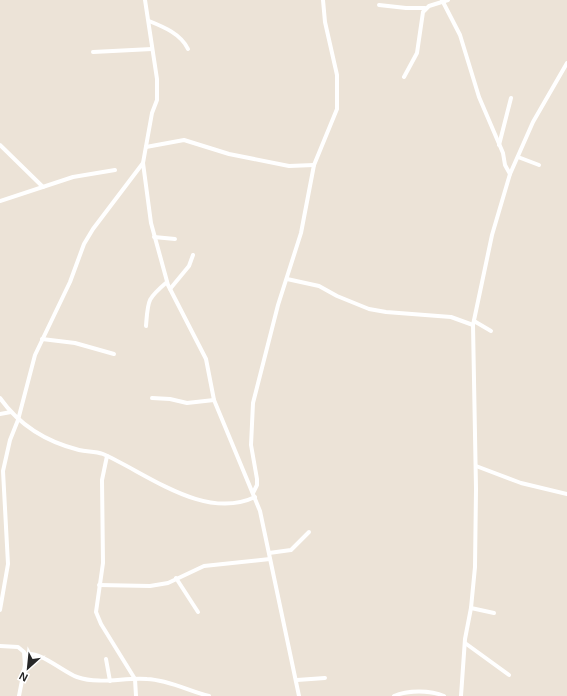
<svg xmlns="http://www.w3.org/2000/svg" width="567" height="696" font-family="Arial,sans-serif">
<rect width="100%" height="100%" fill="#ece3d7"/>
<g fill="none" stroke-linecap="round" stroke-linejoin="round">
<g stroke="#fff" stroke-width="4">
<polyline points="145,0 157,79 157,100 152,113 143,163 151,223 168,285 206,359 214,400 260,511 299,696"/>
<polyline points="442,0 460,35 479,97 503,153 505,165 510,174"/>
<polyline points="379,5 406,8 425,8"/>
<path d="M 149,21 C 164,27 181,34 188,49"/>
<polyline points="93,52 152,49"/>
<polyline points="404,77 417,53 423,12 429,6 448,0"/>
<polyline points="0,145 43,187"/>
<polyline points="499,145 511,98"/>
<polyline points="146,147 184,140 229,154 289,166 314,165"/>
<polyline points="518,157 539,165"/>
<polyline points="0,201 73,177 115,170"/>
<polyline points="154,237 175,239"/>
<polyline points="287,279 319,286 337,296 369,309 386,312 451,317 473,325"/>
<polyline points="170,289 189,266 193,255"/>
<polyline points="474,321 491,331"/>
<path d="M 146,326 C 148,300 147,299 167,282"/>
<polyline points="42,339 75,343 114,354"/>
<path d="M 0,398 C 19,425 47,442 79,450 C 87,452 95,451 103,454 C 148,474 205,521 255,497"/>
<polyline points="152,398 170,399 187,403 214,400"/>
<polyline points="0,414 11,412"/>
<polyline points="107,456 102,480 103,563 96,612 101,624 135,679 136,696"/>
<polyline points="476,466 521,483 567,494"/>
<polyline points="253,493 257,485 257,479 251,445 253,403 278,305 301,233 314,165 337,109 337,75 325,22 323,0"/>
<polyline points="269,553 291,550 309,532"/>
<polyline points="176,578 198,612"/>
<polyline points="99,585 150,586 168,583 204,566 270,559"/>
<polyline points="471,608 494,613"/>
<polyline points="0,610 8,564 3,471 10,440 18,420 35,355 70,282 84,244 93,229 143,163"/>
<polyline points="465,643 509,675"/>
<polyline points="0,646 18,647 24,652 25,665 19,696"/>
<path d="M 25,655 C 38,649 63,672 77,677 C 101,685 124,677 147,679 C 169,680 189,691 209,696"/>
<polyline points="106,659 110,681"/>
<polyline points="297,680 325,678"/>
<path d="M 394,696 C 407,690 431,690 444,696"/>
<polyline points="461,696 465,639 471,608 475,567 476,489 473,325 492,235 510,174 533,122 567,63"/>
</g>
</g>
<g transform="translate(28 668) rotate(207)" stroke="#ffffff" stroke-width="3" paint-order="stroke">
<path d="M0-3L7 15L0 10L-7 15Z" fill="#272727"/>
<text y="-6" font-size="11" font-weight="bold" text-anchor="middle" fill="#272727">N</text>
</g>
</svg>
